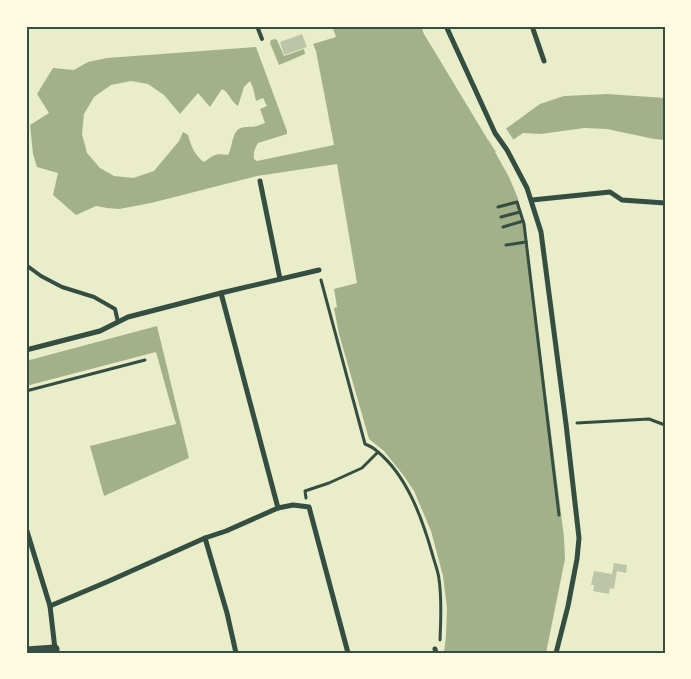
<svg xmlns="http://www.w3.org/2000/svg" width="691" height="679" font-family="Lato,sans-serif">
<rect width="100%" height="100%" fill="#e9edc9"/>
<g fill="#a3b18a" fill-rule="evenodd">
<path d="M 332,26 L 421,26 L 424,34 L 488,140 L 507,128 L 540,104 L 564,96 L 607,94 L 665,98 L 665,140 L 654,139 L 607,129 L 584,128 L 541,134 L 523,133 L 495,152 L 509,177 L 517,196 L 525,224 L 564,537 L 565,559 L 546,653 L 444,653 L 446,636 L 447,608 L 443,576 L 431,531 L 414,491 L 404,476 L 384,451 L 369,439 L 339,334 L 334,308 L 337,307 L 334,289 L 357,283 L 337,164 L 257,176 L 151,203 L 119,209 L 107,208 L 96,206 L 76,215 L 53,195 L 58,173 L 37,167 L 33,154 L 30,125 L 49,113 L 37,94 L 53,68 L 74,70 L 88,62 L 107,58 L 256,47 L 287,131 L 287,134 L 258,143 C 255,148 253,153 254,159 L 257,161 L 334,145 L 316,51 L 313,44 L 336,37 ZM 131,81 L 148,84 L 164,95 L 180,114 L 198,93 L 210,107 L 222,89 C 229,92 231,102 238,106 L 244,87 L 250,81 L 253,88 L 256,101 L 263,98 L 267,106 L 260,109 L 265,123 C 262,124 260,125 257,126 C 247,128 238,124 234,136 C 231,143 232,147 228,155 C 215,153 214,155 204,162 C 195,156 191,146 188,135 L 183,132 L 179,141 L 154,171 L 133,178 L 114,176 L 100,168 L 87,153 L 82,134 L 84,114 L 94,97 L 111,85 Z"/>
<polygon points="275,39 277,40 284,56 304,49 305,54 279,65 270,43 271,40"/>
<polygon points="157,326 189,458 104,496 90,446 176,424 156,352 26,386 26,361"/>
</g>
<polygon fill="#e9edc9" points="505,127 515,142 499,153 499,154 498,155 487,138"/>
<g fill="#bcc5a7">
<polygon points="302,34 307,47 284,55 280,42"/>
<polygon points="614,563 627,565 626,573 617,571 614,589 610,588 609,594 593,591 594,585 591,585 594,571 612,574"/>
</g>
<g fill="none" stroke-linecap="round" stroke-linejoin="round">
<g stroke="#344e41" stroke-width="3">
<polyline points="498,207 517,202 524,224 559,515"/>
<polyline points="501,217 520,212"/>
<polyline points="503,227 523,221"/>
<polyline points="506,245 526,242"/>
<path d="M 321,280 L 365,444 C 370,446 375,449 378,452 C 407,476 422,518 432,553 C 434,561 438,570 439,579 C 442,599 441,619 440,640"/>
<polyline points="26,391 145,360"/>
<polyline points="577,423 649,419 665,425"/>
<polyline points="306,498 305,491 329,483 362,468 378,452"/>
</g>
<g stroke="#344e41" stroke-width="4">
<polyline points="257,26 262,39"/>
<polyline points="26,265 41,276 62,287 94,297 115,309 118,322"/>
</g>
<g stroke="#344e41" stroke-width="5">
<polyline points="446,26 495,133 507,150 527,188 541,232 566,424 579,538 577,559 568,606 556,653"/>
<polyline points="532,26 544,61"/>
<polyline points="260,181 280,279"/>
<polyline points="532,200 610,192 622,200 665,203"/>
<polyline points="221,293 278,508"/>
<polyline points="26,350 100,331 128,317 221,293 319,270"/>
<polyline points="26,528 50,606 55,649"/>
<polyline points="205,538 227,613 236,653"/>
<polyline points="50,606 109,581 205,538 226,531 278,508 293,505 309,507 348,653"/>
<polyline points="435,649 436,653"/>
</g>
<polyline stroke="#344e41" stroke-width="9" points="26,651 55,649 55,653"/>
</g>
<rect width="691" height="679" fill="none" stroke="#fefae0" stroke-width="55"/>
<rect x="28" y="28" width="636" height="624" fill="none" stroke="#344e41" stroke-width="2"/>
</svg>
